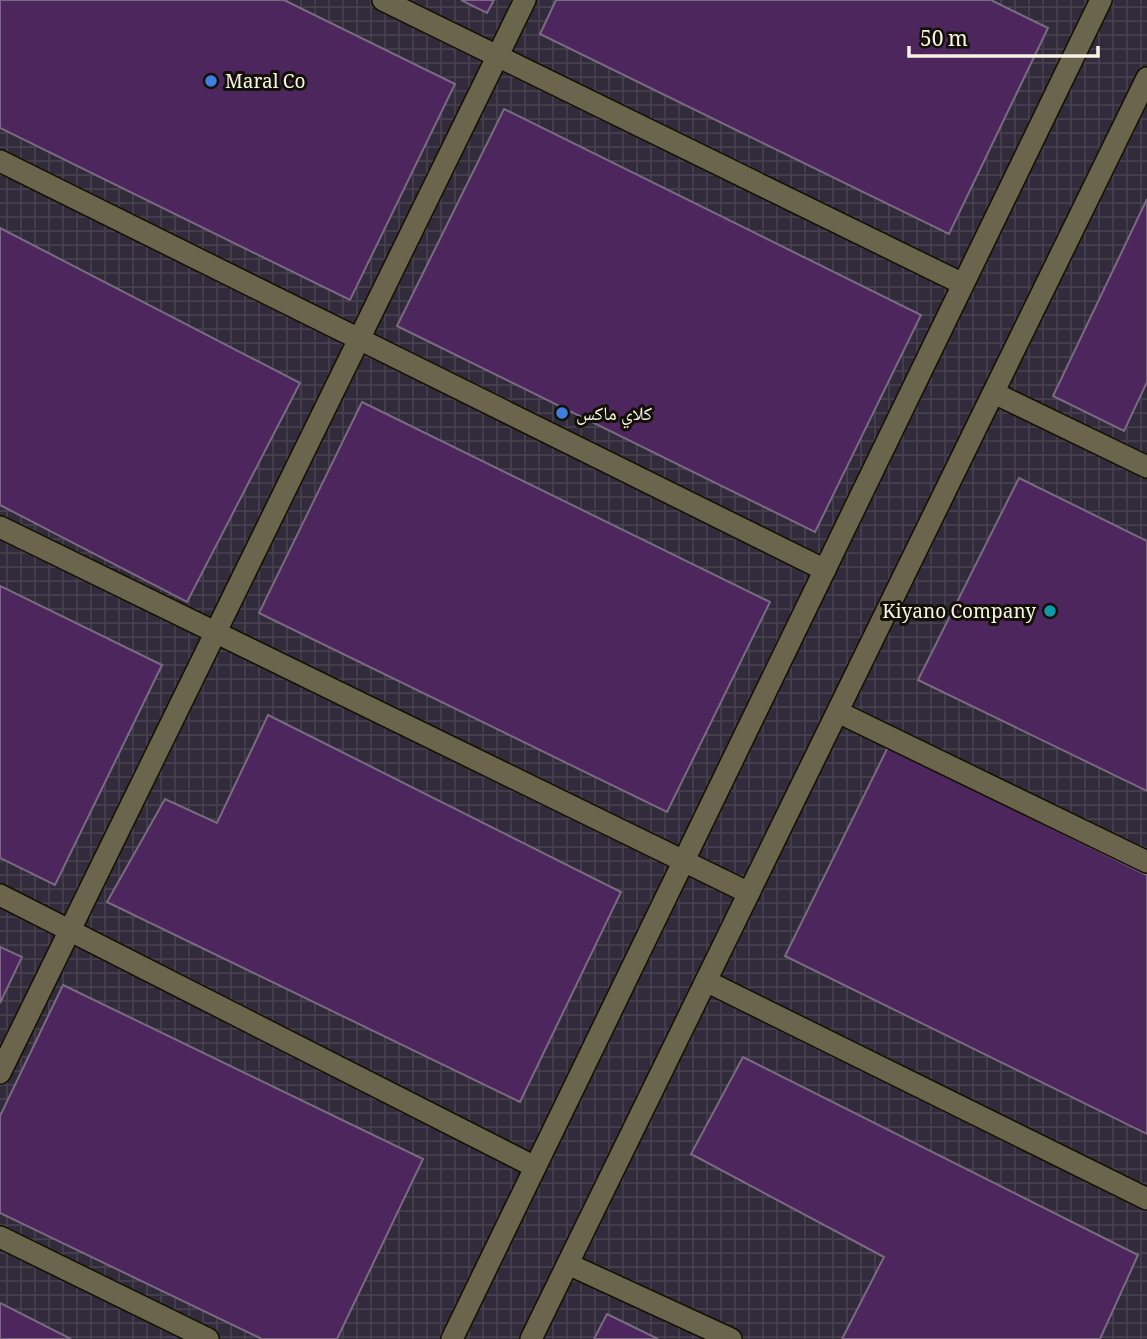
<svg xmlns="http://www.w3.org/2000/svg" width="1147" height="1339" font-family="Georgia,'Noto Naskh Arabic',serif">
<defs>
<pattern id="industrial-grid" width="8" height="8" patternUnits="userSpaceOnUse" patternTransform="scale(1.75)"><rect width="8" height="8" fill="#322b3b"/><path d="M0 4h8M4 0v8" fill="none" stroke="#46404e"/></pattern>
</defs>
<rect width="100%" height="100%" fill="#2c2710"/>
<rect fill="url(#industrial-grid)" x="0" y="0" width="1147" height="1339"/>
<g fill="#4d265e" stroke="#796b81" stroke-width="2">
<polygon points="0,0 284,0 455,84 350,300 0,128"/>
<polygon points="461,0 494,0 487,13"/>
<polygon points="556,0 991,0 1048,28 949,234 540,34"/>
<polygon points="504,109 921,315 815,532 397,326"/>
<polygon points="1147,199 1147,382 1124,431 1053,396"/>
<polygon points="0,228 300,383 187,602 0,505"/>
<polygon points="362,402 770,602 667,812 259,613"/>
<polygon points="1019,478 1147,541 1147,791 918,680"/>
<polygon points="0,586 162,665 55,885 0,858"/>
<polygon points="268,715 621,892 520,1102 107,902 165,799 217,823"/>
<polygon points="888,747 1147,875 1147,1134 785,956"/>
<polygon points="0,947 22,957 0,1003"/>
<polygon points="63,985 423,1159 337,1339 262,1339 0,1213 0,1116"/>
<polygon points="743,1057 1138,1255 1100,1339 842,1339 884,1257 691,1154"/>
<polygon points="0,1303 71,1339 0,1339"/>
<polygon points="607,1314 658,1339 594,1339"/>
</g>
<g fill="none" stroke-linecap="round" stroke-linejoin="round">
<g stroke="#141000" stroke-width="24">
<g id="minor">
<polyline points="383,0 963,284"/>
<polyline points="0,161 825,570"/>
<polyline points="994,393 1147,467"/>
<polyline points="0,527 749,893"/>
<polyline points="838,712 1147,862"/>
<polyline points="0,895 535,1167"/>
<polyline points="706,981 1147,1199"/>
<polyline points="0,1073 525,0"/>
<polyline points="0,1237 208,1339"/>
<polyline points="568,1264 731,1339"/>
<polyline points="452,1339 1101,0"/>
<polyline points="531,1339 1147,78"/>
</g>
</g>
<use href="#minor" stroke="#6a654c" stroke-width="21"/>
</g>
<g fill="#3f7fe0" stroke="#121007" stroke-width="2.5">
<circle cx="211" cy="81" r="7"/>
<circle cx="562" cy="413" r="7"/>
</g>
<circle fill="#0f9aa8" stroke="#121007" stroke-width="2.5" cx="1050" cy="611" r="7"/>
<g text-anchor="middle" stroke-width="6" stroke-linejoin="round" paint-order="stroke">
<g font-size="19" fill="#f7f4e6" stroke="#121007" text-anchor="start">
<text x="225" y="88">Maral Co</text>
<text x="576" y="420">كلاي ماكس</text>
<text x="1036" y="618" text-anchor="end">Kiyano Company</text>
</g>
</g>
<path d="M909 46v10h189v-10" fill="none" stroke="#f7f4e6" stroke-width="3.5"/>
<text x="920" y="46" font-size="21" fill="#f7f4e6" stroke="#121007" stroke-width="5" paint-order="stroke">50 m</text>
</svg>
